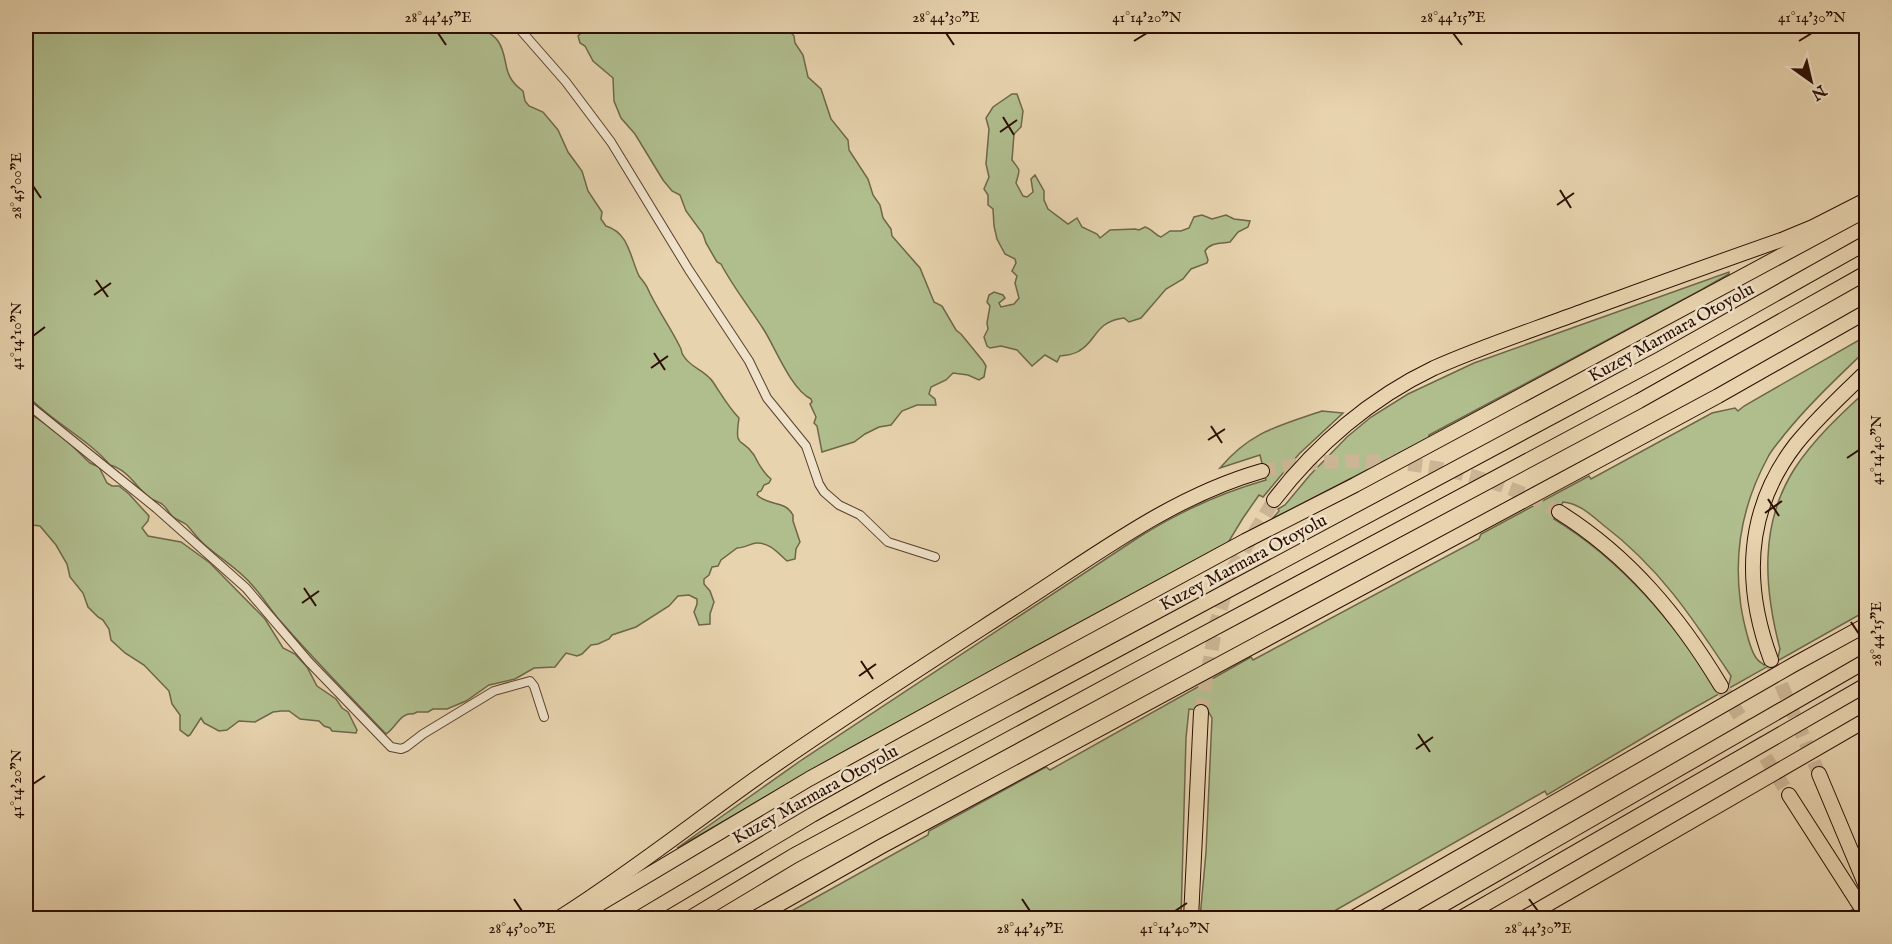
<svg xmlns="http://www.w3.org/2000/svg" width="1892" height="944" font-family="'IM FELL English',serif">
<rect width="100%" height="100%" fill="#e7d3ae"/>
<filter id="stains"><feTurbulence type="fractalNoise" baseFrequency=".00333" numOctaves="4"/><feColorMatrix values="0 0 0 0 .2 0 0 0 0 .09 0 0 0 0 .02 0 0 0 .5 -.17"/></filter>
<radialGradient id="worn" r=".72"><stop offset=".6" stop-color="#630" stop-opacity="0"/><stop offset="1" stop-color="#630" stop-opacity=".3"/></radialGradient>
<g fill="#b0be8e" stroke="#6e6648" stroke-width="1.5" fill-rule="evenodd">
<path d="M 26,26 L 479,26 C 486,32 492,33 498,41 C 510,59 500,75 523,91 L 525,101 L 529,106 L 543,112 L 558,130 L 568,152 L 582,171 L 588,191 L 602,212 L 601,219 L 606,226 C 629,233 630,257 639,276 C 642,280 645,283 647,287 C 656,308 670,326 680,347 C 682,349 681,353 683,355 C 690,368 705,370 713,382 C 721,394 729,408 739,418 C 734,451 742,436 754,455 C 758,463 763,473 771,479 L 769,483 L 764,485 L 761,491 L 758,492 L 757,495 C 768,506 785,500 793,515 L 793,521 L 800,542 L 796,549 L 795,559 L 787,561 C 778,553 769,542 756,543 C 750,544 743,548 737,548 L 721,560 L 718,566 L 712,567 L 709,575 L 704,579 L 704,584 L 710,591 L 714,602 L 710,614 L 710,624 L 699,625 L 694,612 L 697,604 L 697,599 L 689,595 L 678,596 L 669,606 L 636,627 L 612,635 L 609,639 L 598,644 L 591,645 L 582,654 L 577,656 L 566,653 L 555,667 L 534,668 L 515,679 L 489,685 L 466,701 L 447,709 L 433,709 L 428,712 L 417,712 L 413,714 C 400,712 396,728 386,734 C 352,698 317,663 284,625 C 272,613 264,598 253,586 C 239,569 221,559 205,545 C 198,539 193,532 187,525 C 182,521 176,520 172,516 C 168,512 167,508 163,505 C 160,502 155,501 151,499 C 137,489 129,470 110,465 C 86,437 50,421 26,394 Z"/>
<path d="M 577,26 L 785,26 L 794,36 L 795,43 L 803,55 L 808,77 L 821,89 L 831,119 L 848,140 L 849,150 L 868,179 L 873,195 L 880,205 L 883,218 L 891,229 L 892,236 L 920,268 L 934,302 L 942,306 L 956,330 L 961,334 L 983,361 L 986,366 L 984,377 L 979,380 L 968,375 L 953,373 L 946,380 L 931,387 L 929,394 L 935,399 L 936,405 L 917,405 L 902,411 L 891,425 L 879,427 L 865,434 L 854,442 L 822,452 L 817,426 L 814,423 L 816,417 L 810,404 L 812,402 L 811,399 C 791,389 776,349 764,330 C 750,308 733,287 721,264 L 717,262 L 706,243 L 703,234 L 686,211 L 680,195 L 672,191 L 663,180 L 635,134 L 621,118 L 614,101 L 613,78 L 593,61 L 585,46 L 580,43 L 578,36 L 580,34 Z"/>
<path d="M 1012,94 L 1017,94 L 1023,111 L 1021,127 L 1014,134 L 1012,160 C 1021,172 1020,168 1016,183 L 1023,196 L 1027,197 L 1033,192 L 1031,179 L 1035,175 L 1044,191 L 1044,200 L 1048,209 L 1068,224 L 1077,218 L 1082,227 L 1097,234 L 1100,238 L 1110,230 L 1135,229 L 1139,230 L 1145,227 C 1152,229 1155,235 1161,237 L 1170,231 L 1181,231 L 1189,228 L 1194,217 L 1202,215 L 1212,219 L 1226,215 L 1234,219 L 1250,221 L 1248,227 L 1238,232 L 1230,242 C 1220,244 1211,242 1205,251 L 1208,260 L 1207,263 L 1191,269 L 1183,279 L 1166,289 L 1141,318 L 1129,322 L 1124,318 C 1094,322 1098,340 1079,351 C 1073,355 1067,355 1060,356 L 1057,362 L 1045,355 L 1032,366 L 1017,350 L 1001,346 L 990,348 L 987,346 L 984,337 L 988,329 L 987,323 L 990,306 L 987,302 L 989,295 L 994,292 L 1003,295 L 1005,298 L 999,303 L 1001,307 L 1014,304 L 1019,298 L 1015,283 L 1017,276 L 1012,271 L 1016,263 L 1015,259 L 1005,254 L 997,239 L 994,226 L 993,209 L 988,205 L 988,195 L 984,189 L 989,177 L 986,164 L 989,129 L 986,118 L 993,107 Z"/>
<polygon points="1729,272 1729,274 1701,290 1429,435 1429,438 1272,519 1279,511 1278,509 1285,505 1310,475 1347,437 1371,417 1408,394 1474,363"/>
<path d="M 1866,336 L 1866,350 C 1838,377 1809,404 1784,435 C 1779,442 1772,449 1768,457 C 1744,501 1734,549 1740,598 C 1741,611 1749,650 1757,659 C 1759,662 1762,663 1764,665 L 1778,657 L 1780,649 C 1764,588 1759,524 1795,468 C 1814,439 1841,414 1866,391 L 1866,611 L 1678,717 L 1547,795 L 1545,791 L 1322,918 L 1200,918 L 1206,852 L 1212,718 L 1208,711 L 1189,709 L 1186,738 L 1181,918 L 779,918 L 928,835 L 929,831 L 1046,767 L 1050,770 L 1251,657 L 1253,660 L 1479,539 L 1481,534 L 1589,476 L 1591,479 L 1712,413 L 1735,408 L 1738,411 L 1744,406 ZM 1563,502 C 1578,503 1590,514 1602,524 C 1659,567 1692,617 1731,676 L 1729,684 L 1719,689 C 1671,622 1625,562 1554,519 Z"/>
<polygon points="26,411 57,431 90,463 99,467 107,483 112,486 119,486 129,494 149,516 148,521 142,528 148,536 181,542 210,563 265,619 283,648 295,654 307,667 317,686 336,699 342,708 348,712 357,730 356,733 332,731 330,728 324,726 319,721 300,719 289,711 281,711 273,712 255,722 239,721 227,730 219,731 204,723 201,718 190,735 188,736 180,730 180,715 172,704 169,691 144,665 125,653 111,640 109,629 103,620 98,617 88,607 83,593 70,577 67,564 56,545 40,526 32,525 26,521"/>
<path d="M 1322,411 L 1343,413 L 1299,454 L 1263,497 L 1259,495 L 1243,518 L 1226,546 L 856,745 L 677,848 L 803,759 L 1139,537 C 1179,512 1220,493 1266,480 L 1260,455 L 1220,468 C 1250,432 1278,426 1322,411 Z"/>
</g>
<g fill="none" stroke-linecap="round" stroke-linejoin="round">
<g stroke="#cbb594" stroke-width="14" stroke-dasharray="14 7" stroke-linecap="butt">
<path d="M 1262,471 C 1357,450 1475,462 1559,512"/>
<polyline points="1773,665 1819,774"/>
<polyline points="1721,686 1789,795"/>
<polyline points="1201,712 1216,624 1232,570 1274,500"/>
</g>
<g stroke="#5b3f2c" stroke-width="10">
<g id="street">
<polyline points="517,26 566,82 611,142 689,270 749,361 767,398 806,446 819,484 824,492 839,505 860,515 888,542 935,557"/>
<polyline points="26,403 156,508 246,588 309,662 391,747 401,749 406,747 423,734 494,691 530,681 534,686 544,717"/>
<polyline points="1847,918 1863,908"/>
</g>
</g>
<g stroke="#2c0e01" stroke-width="16">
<g id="highway">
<path d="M 1274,500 C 1316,445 1371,398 1434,368 C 1481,347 1530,331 1578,313 C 1647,288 1715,263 1784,239 L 1813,227 L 1866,200"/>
<path d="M 1559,512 C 1629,556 1679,616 1721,686"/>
<path d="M 1771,660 C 1743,585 1745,510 1796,444 C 1817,418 1842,395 1866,372"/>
<polyline points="1819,774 1866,886"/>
<polyline points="1789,795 1857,901"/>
<path d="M 559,918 C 629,874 694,822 762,774 C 848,714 936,658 1024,601 C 1100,552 1174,496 1262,471"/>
<polyline points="576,918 809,779 1009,669 1245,541 1355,485 1866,210"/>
<polyline points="639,918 812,815 880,777 1660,359 1866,243"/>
<polyline points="690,918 793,856 1138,669 1639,401 1866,273"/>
<polyline points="755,918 882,846 1718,396 1866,312"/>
<polyline points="1191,918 1201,712"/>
<polyline points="1353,918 1793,665 1866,625"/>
<polyline points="1420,918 1866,661"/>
<polyline points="1461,918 1866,685"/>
<polyline points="1524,918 1866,720"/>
</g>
</g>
<use href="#street" stroke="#efe2ca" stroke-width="8"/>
<use href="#highway" stroke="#e7d3ae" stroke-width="14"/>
<g stroke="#2c0e01" stroke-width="16" stroke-linecap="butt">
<polyline id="highway-bridge" points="1857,901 1866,915"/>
</g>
<use href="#highway-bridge" stroke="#e7d3ae" stroke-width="14"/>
</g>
<path fill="none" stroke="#2c0e01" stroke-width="2" d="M 438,33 L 446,45M 946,33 L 954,45M 1453,33 L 1462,45M 1134,41 L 1147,33M 1799,41 L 1812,33M 1003,117 L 1014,135M 1000,132 L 1017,120M 33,186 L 41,198M 1560,190 L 1571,208M 1557,205 L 1574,193M 96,280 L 108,297M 94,295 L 111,283M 33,336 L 45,327M 654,353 L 665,370M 651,368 L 668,356M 1211,426 L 1222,443M 1208,440 L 1225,429M 1847,458 L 1859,450M 1768,499 L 1779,516M 1765,513 L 1782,501M 304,588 L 316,606M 302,603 L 319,591M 1851,622 L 1859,634M 861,661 L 873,679M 859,676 L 876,664M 1418,734 L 1430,752M 1416,749 L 1433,737M 33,784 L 45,776M 514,899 L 522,911M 1022,899 L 1030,911M 1529,899 L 1538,911M 1175,911 L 1187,903"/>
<g text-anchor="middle" stroke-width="5" stroke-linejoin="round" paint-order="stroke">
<g font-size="18" fill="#2c0e01" stroke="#efe2ca">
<text transform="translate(1671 332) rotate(-29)" y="6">Kuzey Marmara Otoyolu</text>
<text transform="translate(1243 562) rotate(-28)" y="6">Kuzey Marmara Otoyolu</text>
<text transform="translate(815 794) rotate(-29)" y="6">Kuzey Marmara Otoyolu</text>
</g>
</g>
<rect width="1892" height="944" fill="none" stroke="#e7d3ae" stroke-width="66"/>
<g transform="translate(1811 81) rotate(146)" stroke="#efe2ca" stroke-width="4.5" paint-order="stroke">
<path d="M0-4.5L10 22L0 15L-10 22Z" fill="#2c0e01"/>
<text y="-9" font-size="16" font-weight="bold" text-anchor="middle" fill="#2c0e01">N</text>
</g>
<rect x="33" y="33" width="1826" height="878" fill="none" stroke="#2c0e01" stroke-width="2"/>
<g font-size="15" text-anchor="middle" fill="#2c0e01">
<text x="438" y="22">28°44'45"E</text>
<text x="946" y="22">28°44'30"E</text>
<text x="1147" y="22">41°14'20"N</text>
<text x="1453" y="22">28°44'15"E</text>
<text x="1812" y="22">41°14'30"N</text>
<text transform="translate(16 186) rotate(-90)" y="5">28°45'00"E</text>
<text transform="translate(16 336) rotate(-90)" y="5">41°14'10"N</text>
<text transform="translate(1876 450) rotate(-90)" y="5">41°14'40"N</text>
<text transform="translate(1876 634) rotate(-90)" y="5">28°44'15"E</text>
<text transform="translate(16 784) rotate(-90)" y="5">41°14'20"N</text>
<text x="522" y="933">28°45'00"E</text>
<text x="1030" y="933">28°44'45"E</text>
<text x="1175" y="933">41°14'40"N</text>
<text x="1538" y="933">28°44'30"E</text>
</g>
<rect width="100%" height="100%" filter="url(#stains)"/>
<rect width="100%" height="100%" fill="url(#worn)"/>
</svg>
